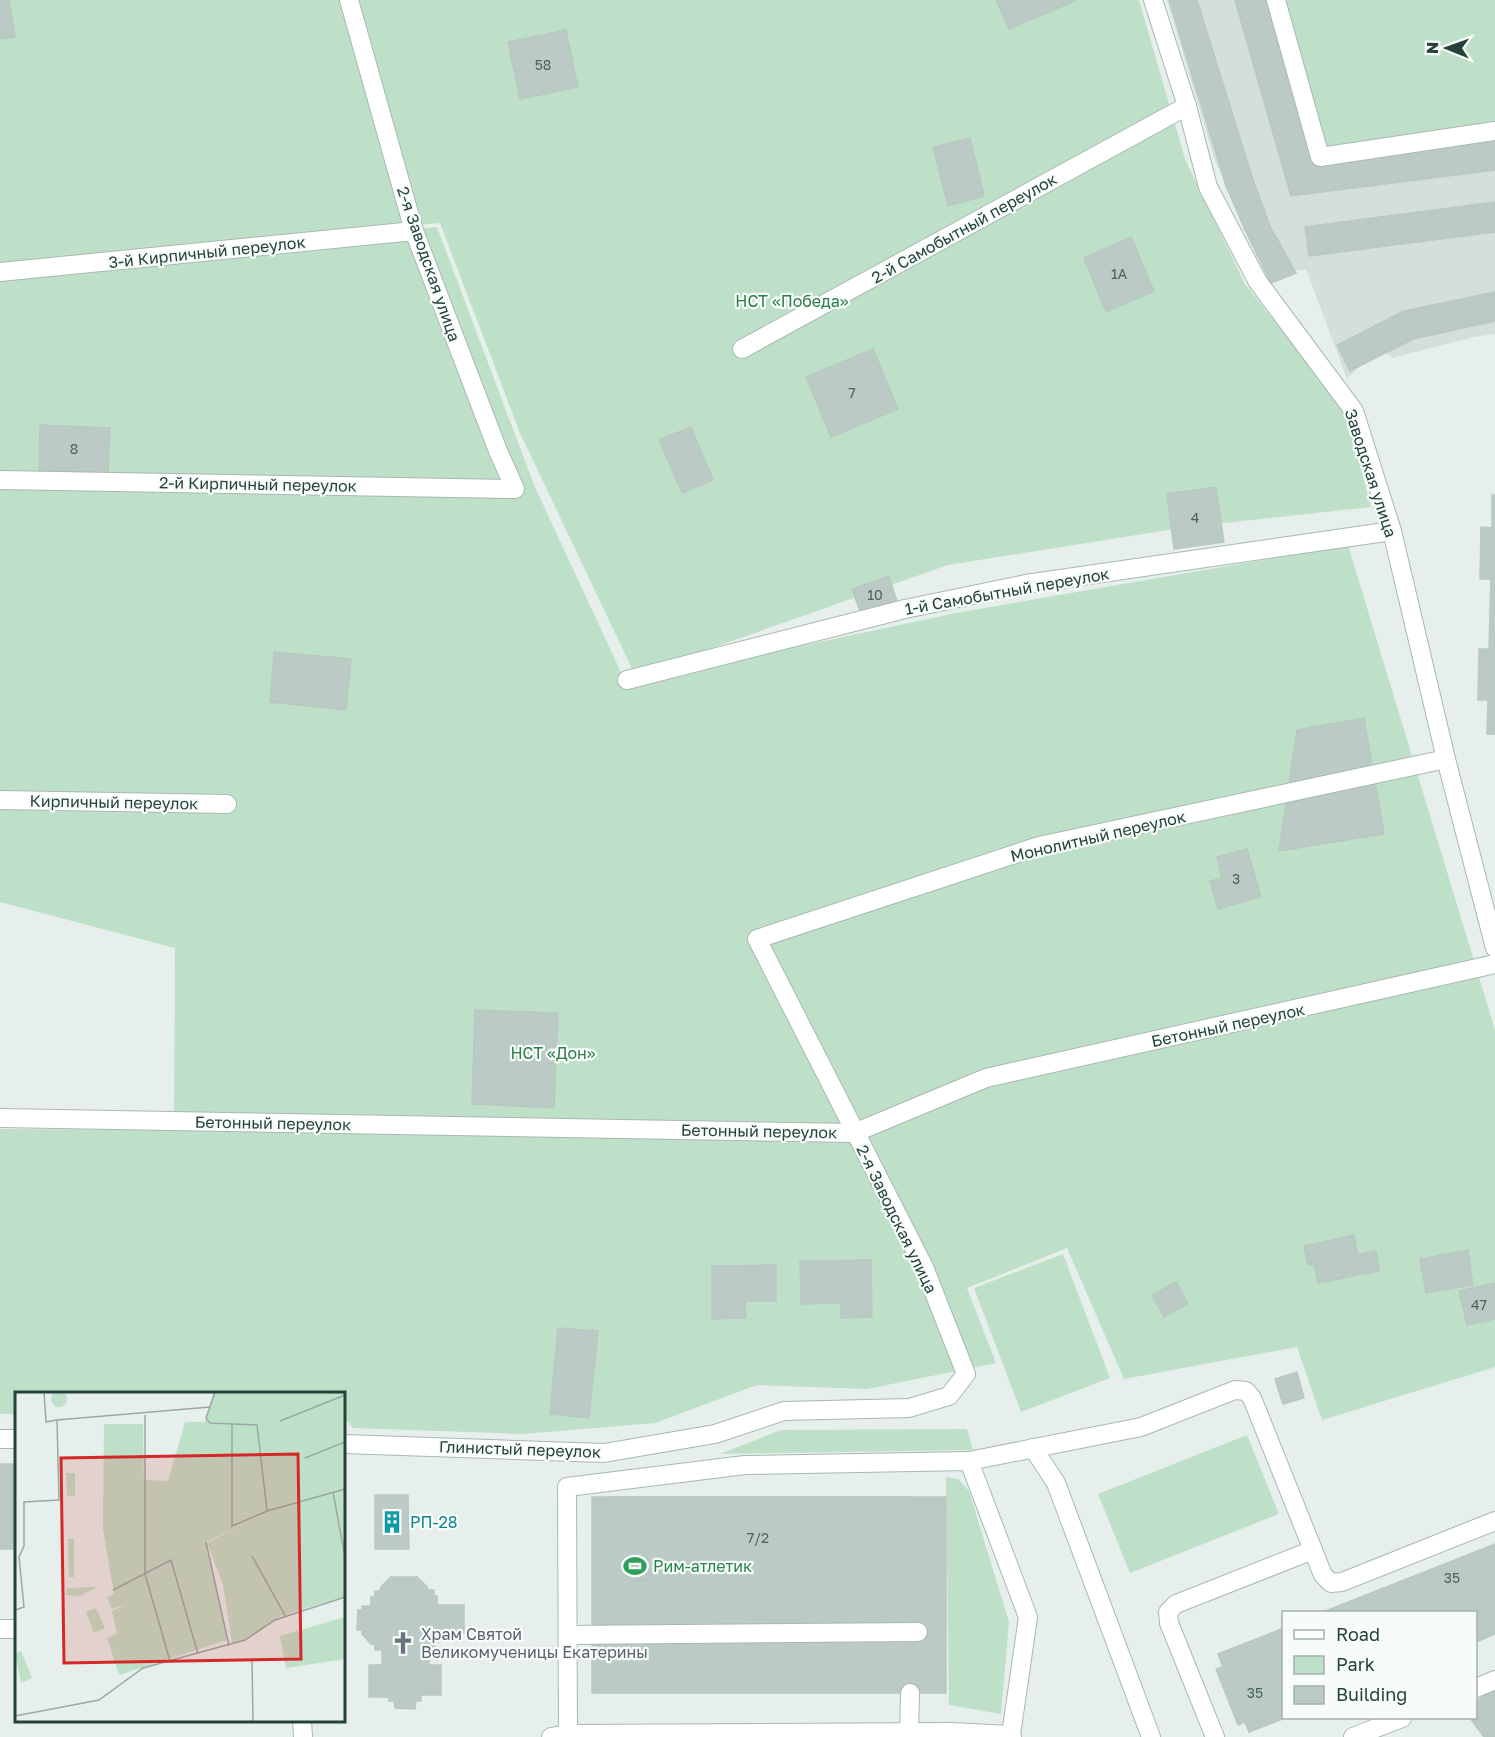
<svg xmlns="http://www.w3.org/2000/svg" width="1495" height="1737" font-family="'Golos Text',sans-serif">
<rect width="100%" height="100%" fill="#e6efeb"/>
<polygon fill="#d4dfda" points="1167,0 1283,0 1495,124 1495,334 1474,337 1392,358 1379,347 1347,379 1306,269 1271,274 1215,161"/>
<g fill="#bfe0c8">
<polygon points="0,0 1139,0 1185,159 1245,284 1346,412 1371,507 1187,527 948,565 635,675 520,433 440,223 0,263"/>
<polygon points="1283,0 1495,0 1495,124 1324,151"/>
<polygon points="437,227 534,485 626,683 956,613 1348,545 1495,1030 1495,1367 1322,1420 1297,1347 1124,1379 1067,1248 967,1288 996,1363 867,1389 757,1385 655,1423 523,1434 353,1428 344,1417 344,1394 16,1394 16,1414 0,1414 0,1129 174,1130 175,948 0,902 0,266"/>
<polygon points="1063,1254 1110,1378 1021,1412 974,1288"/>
<polygon points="967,1429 973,1450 720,1454 781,1430"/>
<polygon points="1247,1435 1279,1514 1130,1573 1098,1494"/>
<polygon points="946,1477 958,1479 969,1491 1009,1622 1001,1714 949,1705"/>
</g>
<g fill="#bbcac4" stroke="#b8c9c2" stroke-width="1.5">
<polygon points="0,0 9,0 15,37 0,39"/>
<polygon points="996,0 1074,0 1075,1 1009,29"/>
<polygon points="1169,0 1197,0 1252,177 1270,226 1296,273 1271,283 1246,232 1226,186"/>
<polygon points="1235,0 1268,0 1313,162 1495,138 1495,170 1291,196"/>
<polygon points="566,30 578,87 520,99 508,42"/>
<polygon points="970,138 984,196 948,206 933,147"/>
<polygon points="1495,202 1495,232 1309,256 1305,227"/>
<polygon points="1131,237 1154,291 1106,312 1084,258"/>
<polygon points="1495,292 1495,321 1413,339 1350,371 1337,345 1404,311"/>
<polygon points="873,349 898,409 831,437 806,377"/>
<polygon points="40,425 110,428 108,473 39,471"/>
<polygon points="691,427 713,480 682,493 659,440"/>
<polygon points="1216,487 1224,542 1174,549 1167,494"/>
<polygon points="1492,495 1495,495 1495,734 1487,734 1488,700 1478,700 1479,649 1489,649 1491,579 1480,579 1481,527 1492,528"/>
<polygon points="889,576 897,602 861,614 852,589"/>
<polygon points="274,652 351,659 346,710 270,702"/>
<polygon points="1364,718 1384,834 1279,851 1297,730"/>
<polygon points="1247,849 1261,897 1218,909 1210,881 1222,878 1217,857"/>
<polygon points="475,1010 558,1013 554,1108 472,1104"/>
<polygon points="1354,1235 1358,1255 1308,1265 1304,1246"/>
<polygon points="1468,1250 1473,1285 1426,1293 1420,1259"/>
<polygon points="1376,1251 1379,1271 1318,1283 1314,1264"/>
<polygon points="871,1260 872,1317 841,1318 841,1303 801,1304 800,1261"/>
<polygon points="776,1265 776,1301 745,1301 746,1318 712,1319 712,1266"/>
<polygon points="1176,1282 1188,1304 1164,1317 1152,1295"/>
<polygon points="1495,1283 1495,1319 1467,1325 1459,1291"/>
<polygon points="558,1328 598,1331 589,1418 550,1414"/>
<polygon points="1297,1372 1304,1398 1283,1404 1275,1379"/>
<rect x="0" y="1464" width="16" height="85"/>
<polygon points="375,1495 408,1495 409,1549 375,1549"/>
<rect x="592" y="1497" width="354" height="196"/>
<polygon points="608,1497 908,1497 908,1578 849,1578 849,1586 806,1587 806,1579 699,1579 699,1588 656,1588 656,1580 608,1580"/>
<polygon points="1495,1544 1495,1634 1476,1642 1476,1612 1323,1612"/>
<polygon points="391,1577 417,1577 427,1587 428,1590 434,1590 434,1596 437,1596 437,1605 464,1605 464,1633 447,1633 439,1642 435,1642 435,1648 429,1649 429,1665 441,1665 441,1695 421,1695 421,1701 416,1701 415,1709 395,1708 394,1701 389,1701 389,1697 369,1697 369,1665 382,1665 382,1650 375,1650 375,1644 371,1644 362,1634 362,1630 357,1630 358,1610 362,1610 362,1606 371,1606 371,1597 375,1597 375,1591 380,1591 381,1587"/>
<polygon points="1284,1628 1285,1718 1249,1732 1245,1722 1238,1725 1216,1669 1223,1667 1218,1654"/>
<polygon points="1495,1688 1495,1737 1484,1737 1470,1718 1476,1718 1476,1702"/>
</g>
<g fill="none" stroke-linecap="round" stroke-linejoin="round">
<g stroke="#a8b8b2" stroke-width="20">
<g id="minor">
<polyline points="1153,0 1187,106 1208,187 1258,282 1354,411 1392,531 1446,759 1495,948"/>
<polyline points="1276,0 1320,157 1495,131"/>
<polyline points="0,272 414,231"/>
<polyline points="742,349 1187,106"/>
<polyline points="0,480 515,489 498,451 414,231 349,0"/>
<polyline points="627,680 905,609 1026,584 1392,531"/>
<polyline points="0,800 227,804"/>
<polyline points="0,1118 854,1133 986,1078 1495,964"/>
<polyline points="0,1439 16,1439"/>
<polyline points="344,1444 604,1453 715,1434 784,1411 909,1408 949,1396 966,1374 924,1267 757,939 1039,846 1446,759"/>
<polyline points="1033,1448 1056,1483 1151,1737"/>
<polyline points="969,1461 1141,1427 1235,1390 1246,1391 1252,1398 1323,1575 1331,1583 1342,1582 1495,1521"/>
<polyline points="0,1629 16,1629"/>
<polyline points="569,1635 918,1632"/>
<polyline points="1476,1688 1495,1680"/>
<polyline points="302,1720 303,1737"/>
<polyline points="909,1732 910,1693"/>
<polyline points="568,1734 567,1487 745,1465 969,1461 1028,1617 1011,1735"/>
<polyline points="551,1737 568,1734 951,1732 1011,1735 1012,1737"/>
<polyline points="1215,1737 1169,1623 1168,1612 1176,1604 1313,1550"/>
<polyline points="1353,1737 1402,1718"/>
</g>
</g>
<use href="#minor" stroke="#fff" stroke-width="18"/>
</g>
<defs>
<g id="building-bare" transform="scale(1.8)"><path d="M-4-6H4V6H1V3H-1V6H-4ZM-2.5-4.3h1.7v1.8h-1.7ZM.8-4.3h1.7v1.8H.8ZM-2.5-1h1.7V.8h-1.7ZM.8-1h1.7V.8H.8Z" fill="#0f9aa8" stroke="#f7fbf9" stroke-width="2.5" paint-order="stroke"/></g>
<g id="stadium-bare" transform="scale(1.8)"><path d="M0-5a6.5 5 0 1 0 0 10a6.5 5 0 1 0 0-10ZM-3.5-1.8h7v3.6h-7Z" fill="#2e9e5b" stroke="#f7fbf9" stroke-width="2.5" paint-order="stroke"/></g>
<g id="church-bare" transform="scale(1.8)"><path d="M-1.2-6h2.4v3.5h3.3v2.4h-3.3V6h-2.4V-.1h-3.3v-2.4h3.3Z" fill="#6b7280" stroke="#f7fbf9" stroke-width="2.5" paint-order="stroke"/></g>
</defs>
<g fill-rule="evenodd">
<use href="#building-bare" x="392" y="1522"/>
<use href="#stadium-bare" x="635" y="1566"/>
<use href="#church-bare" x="403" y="1643"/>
</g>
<g text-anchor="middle" stroke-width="4.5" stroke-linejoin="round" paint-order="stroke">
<g font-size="14" fill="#4a645c">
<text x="543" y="70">58</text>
<text x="1119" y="279">1А</text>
<text x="852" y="398">7</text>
<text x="74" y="454">8</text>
<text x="1195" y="523">4</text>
<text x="875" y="600">10</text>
<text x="1236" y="884">3</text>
<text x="1479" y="1310">47</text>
<text x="758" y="1543">7/2</text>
<text x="1452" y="1583">35</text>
<text x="1255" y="1698">35</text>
</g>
<g font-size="16" fill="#24423a" stroke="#f7fbf9">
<text transform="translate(964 228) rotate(-29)" y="6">2-й Самобытный переулок</text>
<text transform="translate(207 252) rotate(-6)" y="6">3-й Кирпичный переулок</text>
<text transform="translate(429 264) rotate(71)" y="6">2-я Заводская улица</text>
<text transform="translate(1371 473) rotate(72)" y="6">Заводская улица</text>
<text transform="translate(258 484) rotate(1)" y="6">2-й Кирпичный переулок</text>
<text transform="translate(1007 591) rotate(-10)" y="6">1-й Самобытный переулок</text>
<text transform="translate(114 802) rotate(1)" y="6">Кирпичный переулок</text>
<text transform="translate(1098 836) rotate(-13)" y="6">Монолитный переулок</text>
<text transform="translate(1228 1025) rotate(-12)" y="6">Бетонный переулок</text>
<text transform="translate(273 1123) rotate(1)" y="6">Бетонный переулок</text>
<text transform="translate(759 1131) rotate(1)" y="6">Бетонный переулок</text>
<text transform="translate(897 1219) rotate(64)" y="6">2-я Заводская улица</text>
<text transform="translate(520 1449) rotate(2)" y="6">Глинистый переулок</text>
</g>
<g font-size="16" fill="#2d7a4b" stroke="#f7fbf9">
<text x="792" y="307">НСТ «Победа»</text>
<text x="553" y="1059">НСТ «Дон»</text>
</g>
<g font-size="16" fill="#0d838f" stroke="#f7fbf9" text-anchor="start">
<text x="410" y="1528">РП-28</text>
</g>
<g font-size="16" fill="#27864d" stroke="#f7fbf9" text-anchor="start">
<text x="653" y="1572">Рим-атлетик</text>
</g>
<g font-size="16" fill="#5b616d" stroke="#f7fbf9" text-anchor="start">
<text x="421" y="1640">Храм Святой<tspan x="421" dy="18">Великомученицы Екатерины</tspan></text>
</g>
</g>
<g transform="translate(15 1392)">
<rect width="330" height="330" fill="#e6efeb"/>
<path d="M36 7a8 8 0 1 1 16 0a8 8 0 1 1-16 0ZM 199,0 L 330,0 L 330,204 L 264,225 L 230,247 L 217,251 L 208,193 L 192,151 L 224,134 L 191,150 L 212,248 L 104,283 L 92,246 L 102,242 L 97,219 L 113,212 L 97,217 L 92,205 L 99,202 L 88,137 L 89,32 L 128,32 L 129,88 L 153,89 L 170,30 L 190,30 ZM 51,81 L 60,81 L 60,104 L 52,104 ZM 53,147 L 59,147 L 59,185 L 54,185 ZM 83,195 L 64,204 L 51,203 L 52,196 ZM 81,216 L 90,236 L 79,241 L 71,220 ZM 330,225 L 330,267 L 271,276 L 265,244 ZM 6,259 L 17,286 L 6,291 L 0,262 Z" fill="#bfe0c8"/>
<path fill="none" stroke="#98aaa4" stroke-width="1.5" d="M 200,0 L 191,26 L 195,31 L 242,33 L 252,119M 130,23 L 130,182 L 155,269M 42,28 L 195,15M 265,29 L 330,3M 217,33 L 217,134 L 252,119 L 330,97M 290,66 L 330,50M 318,100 L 330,165M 191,150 L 214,254M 237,164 L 271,225M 98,198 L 156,168 L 183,262M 0,218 L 9,215 L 4,165 L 9,154 L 9,110 L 44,108 L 42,28 L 31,30 L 29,0M 237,267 L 238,330M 0,324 L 84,308 L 128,276 L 230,248 L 260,228 L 330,205"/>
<path fill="#d62828" fill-opacity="0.15" stroke="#d62828" stroke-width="3" d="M 283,62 L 286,267 L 49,271 L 46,66 Z"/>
<rect width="330" height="330" fill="none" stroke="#24423a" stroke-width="3"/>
</g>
<rect x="1282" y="1611" width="195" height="108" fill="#f7fbf9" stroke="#a3b1ad" stroke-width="1.5"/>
<rect x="1294" y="1630" width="30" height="9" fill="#ffffff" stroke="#a3b1ad" stroke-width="1.5"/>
<text x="1336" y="1641" font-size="18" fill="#24423a">Road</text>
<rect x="1294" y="1656" width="30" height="18" fill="#bfe0c8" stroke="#a3b1ad" stroke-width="1.5"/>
<text x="1336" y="1671" font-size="18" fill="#24423a">Park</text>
<rect x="1294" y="1686" width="30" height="18" fill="#bbcac4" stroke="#a3b1ad" stroke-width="1.5"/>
<text x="1336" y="1701" font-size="18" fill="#24423a">Building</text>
<g transform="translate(1447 48) rotate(271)" stroke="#f7fbf9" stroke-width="4.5" paint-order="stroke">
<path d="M0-4.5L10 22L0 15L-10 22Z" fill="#24423a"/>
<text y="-9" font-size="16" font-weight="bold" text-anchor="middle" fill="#24423a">N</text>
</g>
</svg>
